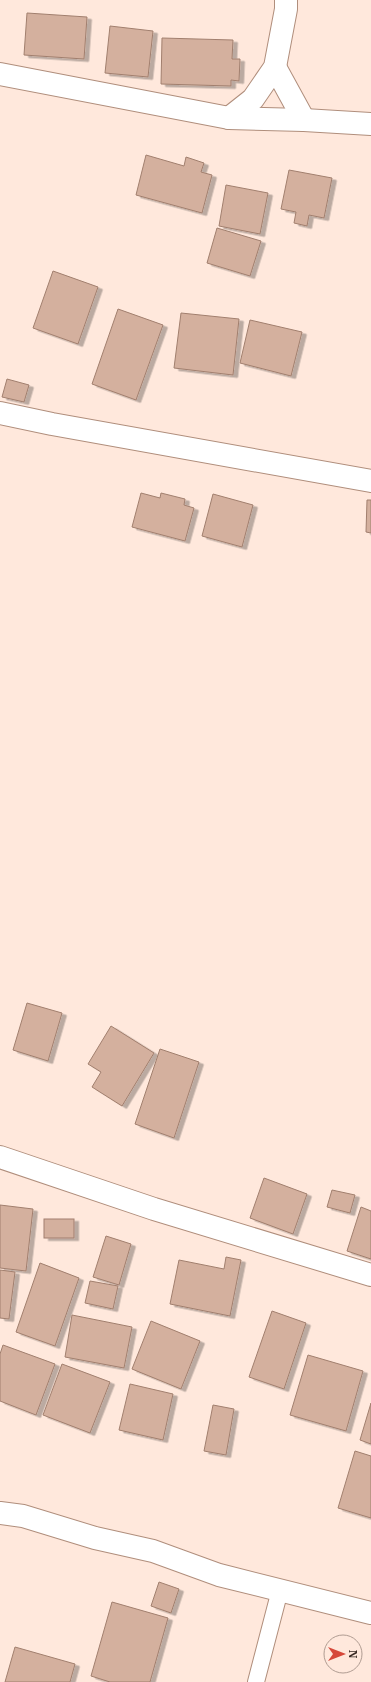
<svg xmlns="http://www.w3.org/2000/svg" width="371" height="1682" font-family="'IBM Plex Serif',serif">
<defs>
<filter id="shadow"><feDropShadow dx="4.5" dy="2.5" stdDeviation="0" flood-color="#0004"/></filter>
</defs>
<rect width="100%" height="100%" fill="#ffe8dc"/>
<g fill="#d4b09e" stroke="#a17f6e" filter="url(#shadow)">
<polygon points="27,13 87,17 84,59 24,55"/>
<polygon points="110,26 153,31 148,77 105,73"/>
<polygon points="162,38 233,40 232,59 240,59 239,81 231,80 231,86 161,84"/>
<polygon points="146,155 184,166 186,157 204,163 201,172 212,175 202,213 136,195"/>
<polygon points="289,170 332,178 324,218 309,215 307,226 294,223 296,212 281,209"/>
<polygon points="226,185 268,193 260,234 219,226"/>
<polygon points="217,228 261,241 250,276 207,263"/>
<polygon points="53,271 98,287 78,344 33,328"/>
<polygon points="118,309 163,325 136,400 92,384"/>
<polygon points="181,313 239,319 233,375 174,368"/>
<polygon points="250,320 302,332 291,376 240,363"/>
<polygon points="7,379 29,385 24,402 2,397"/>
<polygon points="141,493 160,498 161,493 185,499 184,505 194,508 185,541 132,527"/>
<polygon points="213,494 253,505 242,547 202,536"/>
<polygon points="367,500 371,500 371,533 366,532"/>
<polygon points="27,1003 62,1013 48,1061 13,1050"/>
<polygon points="111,1026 154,1053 122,1106 92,1087 101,1072 88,1064"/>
<polygon points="160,1049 199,1062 174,1138 135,1124"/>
<polygon points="264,1178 307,1194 293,1234 250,1218"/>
<polygon points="332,1190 355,1195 350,1213 327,1207"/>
<polygon points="0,1205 33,1209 26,1271 0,1268"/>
<polygon points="361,1207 371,1211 371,1259 347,1251"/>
<rect x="44" y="1219" width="30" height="19"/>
<polygon points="106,1236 131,1244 119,1285 93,1277"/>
<polygon points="226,1257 241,1260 230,1316 170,1304 179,1260 224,1269"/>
<polygon points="40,1263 79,1278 55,1346 16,1332"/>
<polygon points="0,1270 15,1272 9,1319 0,1318"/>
<polygon points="90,1281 118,1286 113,1309 85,1303"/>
<polygon points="272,1311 306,1323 284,1389 249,1377"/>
<polygon points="72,1315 132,1327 124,1368 65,1357"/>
<polygon points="151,1321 200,1341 181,1389 132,1369"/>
<polygon points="3,1345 55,1364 36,1415 0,1401 0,1354"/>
<polygon points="308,1355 363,1371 346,1431 290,1415"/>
<polygon points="62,1364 110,1382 90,1433 43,1415"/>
<polygon points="130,1384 173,1394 163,1440 119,1430"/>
<polygon points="371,1403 371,1444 360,1440"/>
<polygon points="213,1405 234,1409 226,1455 204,1451"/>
<polygon points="355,1451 371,1456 371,1518 338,1508"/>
<polygon points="159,1582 179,1589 171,1613 151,1606"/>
<polygon points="112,1602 168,1618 150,1682 110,1682 91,1676"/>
<polygon points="15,1647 75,1664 70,1682 5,1682"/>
</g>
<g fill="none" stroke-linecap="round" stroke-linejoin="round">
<g stroke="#b08e7c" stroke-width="18">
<polyline id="lane" points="256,1682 280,1590"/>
</g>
<g stroke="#b08e7c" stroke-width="24">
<g id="street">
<polyline points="275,67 304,120"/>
<polyline points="0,74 229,118 304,120 371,124"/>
<polyline points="229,118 253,99 275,67 286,9 286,0"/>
<polyline points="0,413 52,424 371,481"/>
<polyline points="0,1157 154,1209 371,1275"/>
<polyline points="0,1513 23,1516 95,1538 153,1551 219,1575 371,1613"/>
</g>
</g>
<use href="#lane" stroke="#fff" stroke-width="16"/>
<use href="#street" stroke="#fff" stroke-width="22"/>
</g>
<g transform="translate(343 1654) rotate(90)"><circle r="19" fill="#ffe8dc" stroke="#b09c92"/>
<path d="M0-3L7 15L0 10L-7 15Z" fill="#d6483a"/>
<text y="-6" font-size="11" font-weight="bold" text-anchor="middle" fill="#3a2b24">N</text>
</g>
</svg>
